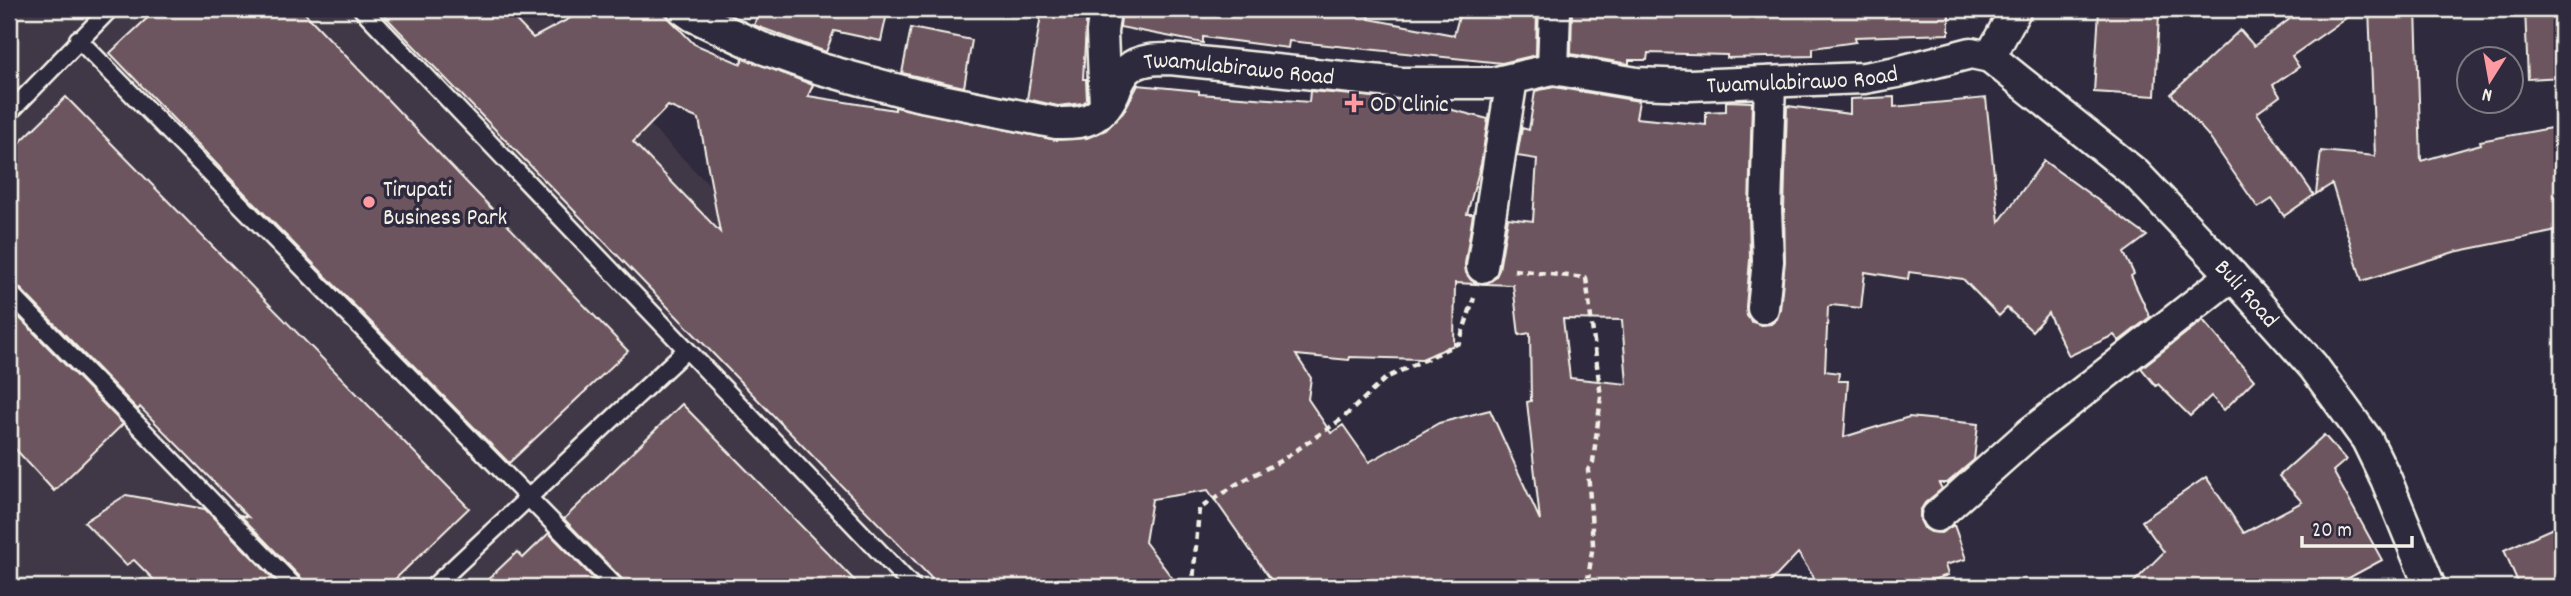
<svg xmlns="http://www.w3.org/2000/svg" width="2571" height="596" font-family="Dekko,sans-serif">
<rect width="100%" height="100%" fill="#2f2a3d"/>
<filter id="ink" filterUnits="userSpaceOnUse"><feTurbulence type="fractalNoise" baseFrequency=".0143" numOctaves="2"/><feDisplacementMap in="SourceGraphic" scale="14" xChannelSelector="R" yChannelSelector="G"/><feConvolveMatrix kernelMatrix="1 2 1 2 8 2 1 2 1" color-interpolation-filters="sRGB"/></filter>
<g filter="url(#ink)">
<polygon fill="#413747" points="9,9 537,9 1101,587 9,587"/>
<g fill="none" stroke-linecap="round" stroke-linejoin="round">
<polyline stroke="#8d9aa2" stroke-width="10" points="9,13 14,9"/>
</g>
<g fill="#6c545f" stroke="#f4f1e8" stroke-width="2" fill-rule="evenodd">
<polygon points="157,9 301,9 628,351 509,463 253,202 110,53"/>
<path d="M 378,9 L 505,9 L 533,38 L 587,9 L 660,9 L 694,44 L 741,64 L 743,58 L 813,85 L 808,96 L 895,110 L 895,107 L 1056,140 L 1087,138 L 1106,130 L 1123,113 L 1138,85 L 1199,91 L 1199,94 L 1283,100 L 1309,102 L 1310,91 L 1417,101 L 1488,119 L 1481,164 L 1467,214 L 1473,214 L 1465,264 L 1466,273 L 1471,280 L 1477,284 L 1455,283 L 1454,345 L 1422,359 L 1350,357 L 1349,360 L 1296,355 L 1311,378 L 1308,399 L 1331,433 L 1343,425 L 1369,462 L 1439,423 L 1490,410 L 1540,520 L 1527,402 L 1531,401 L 1530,333 L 1519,335 L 1513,285 L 1484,284 L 1495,278 L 1499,270 L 1508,218 L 1533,221 L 1537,159 L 1517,156 L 1522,128 L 1529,130 L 1535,91 L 1554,87 L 1639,101 L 1636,118 L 1706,125 L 1706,112 L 1726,111 L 1726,101 L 1752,102 L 1749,209 L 1750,260 L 1746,307 L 1747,316 L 1752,322 L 1762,325 L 1771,324 L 1777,319 L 1780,310 L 1785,261 L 1784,210 L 1787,106 L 1850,114 L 1850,99 L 1894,97 L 1894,107 L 1986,98 L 1999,222 L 2044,161 L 2147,236 L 2124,253 L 2134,274 L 2131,276 L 2150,317 L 2119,341 L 2114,335 L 2069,356 L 2048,313 L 2032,331 L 2007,308 L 1999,316 L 1963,279 L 1909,272 L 1908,279 L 1865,272 L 1861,308 L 1831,305 L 1828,307 L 1825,371 L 1839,373 L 1838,381 L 1848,381 L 1844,437 L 1909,417 L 1978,424 L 1974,460 L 1947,483 L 1939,483 L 1942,489 L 1925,503 L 1920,511 L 1920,520 L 1924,528 L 1931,532 L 1941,533 L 1954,525 L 1966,559 L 1945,565 L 1948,575 L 1910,587 L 1820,587 L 1798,553 L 1766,587 L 1276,587 L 1208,490 L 1152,499 L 1145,542 L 1179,587 L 940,587 ZM 668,106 L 699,119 L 720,232 L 633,142 ZM 1563,319 L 1622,320 L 1627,384 L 1570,378 Z"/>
<polygon points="760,9 888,9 881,41 834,31 826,52 754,25"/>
<polygon points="1042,9 1087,9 1083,79 1086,79 1087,100 1083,103 1058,106 1027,99"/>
<polygon points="1122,9 1335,9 1335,13 1369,16 1369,19 1454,35 1461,9 1537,9 1536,55 1502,63 1289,41 1288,48 1203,37 1203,43 1120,27"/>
<polygon points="1572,9 1949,9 1949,34 1855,37 1856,42 1813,48 1813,56 1727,58 1727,55 1648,53 1647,60 1629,60 1629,64 1571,54"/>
<polygon points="2303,9 2359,9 2292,56 2299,67 2273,85 2280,96 2257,113 2314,195 2284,216 2272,199 2258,208 2207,134 2171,94 2240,30 2254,46"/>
<polygon points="2369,9 2416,9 2421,161 2481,144 2480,141 2562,126 2562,230 2454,252 2362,281 2332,184 2316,194 2321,151 2375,156"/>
<polygon points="2525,9 2561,9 2562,77 2528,79"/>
<polygon points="2099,10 2159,13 2155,96 2094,92"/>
<polygon points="911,28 972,40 964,87 902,73"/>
<polygon points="66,97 469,508 387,587 305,587 303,580 240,515 248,517 140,407 138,410 17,285 9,282 9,153"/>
<polygon points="9,307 123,424 54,491 9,442"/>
<polygon points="2203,320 2254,380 2224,410 2211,396 2190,416 2158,384 2156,386 2141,368"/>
<polygon points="682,404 861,587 626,587 623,580 564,519"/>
<polygon points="2324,435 2346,460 2333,471 2382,560 2332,587 2129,587 2164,552 2142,521 2206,477 2244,533 2302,502 2279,476"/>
<polygon points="126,495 205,509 281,587 161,587 134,560 126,565 84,522"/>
<polygon points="2562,524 2562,587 2520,587 2504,550"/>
<polygon points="549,533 602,587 480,587 517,552 523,558"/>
</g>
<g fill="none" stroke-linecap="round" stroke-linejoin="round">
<g stroke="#f4f1e8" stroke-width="21">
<g id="lane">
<polyline points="362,9 913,587"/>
<polyline points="78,39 616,587"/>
<polyline points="9,113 110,9"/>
<polyline points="9,292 295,587"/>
<polyline points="433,587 685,351"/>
</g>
</g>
<g stroke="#f4f1e8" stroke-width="35">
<g id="street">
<path id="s1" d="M 683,9 L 693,16 L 762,48 L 821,69 L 917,95 L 1056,123 C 1084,124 1101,120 1114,93 C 1118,84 1121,76 1128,69 C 1140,59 1156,59 1170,59 L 1401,83 L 1492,83 L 1553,69 L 1637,83 L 1690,85 L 1864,78 L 1897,72 L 1971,53 L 1990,57 L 2016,9"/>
<polyline points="1105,9 1102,32 1105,107"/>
<path id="s2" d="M 1990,57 L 2136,174 L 2232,275 L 2313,366 L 2367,440 L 2386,479 L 2430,587"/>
<polyline points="1553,69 1555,9"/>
<polyline points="1482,267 1512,79"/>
<polyline points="1763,308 1768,261 1766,210 1770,82"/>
<polyline points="1937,516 2030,433 2232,275"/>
</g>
</g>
<g stroke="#f4f1e8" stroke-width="4.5" stroke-dasharray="7 5" stroke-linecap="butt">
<polyline points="1514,270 1586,278 1601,397 1593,462 1588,470 1593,544 1587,587"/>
<polyline points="1196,587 1193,582 1199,509 1235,485 1282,460 1342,419 1386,378 1459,343 1474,298"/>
</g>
<use href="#lane" stroke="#2f2a3d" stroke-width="16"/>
<use href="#street" stroke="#2f2a3d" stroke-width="30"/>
</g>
</g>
<g fill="#ff9aa2" stroke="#2f2a3d" stroke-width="2.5">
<path d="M1350.5 92.5h7v7h7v7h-7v7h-7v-7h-7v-7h7z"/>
<circle cx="369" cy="202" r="7"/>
</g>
<g text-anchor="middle" stroke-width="7" stroke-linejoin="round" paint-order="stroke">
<g font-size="24" fill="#f4f1e8" stroke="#2f2a3d">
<text dy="8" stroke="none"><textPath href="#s1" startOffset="604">Twamulabirawo Road</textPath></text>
<text dy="8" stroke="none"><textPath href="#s1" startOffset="1171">Twamulabirawo Road</textPath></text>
<text dy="8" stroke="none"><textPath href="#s2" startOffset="350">Buli Road</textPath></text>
</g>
<g font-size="24" fill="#f4f1e8" stroke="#2f2a3d" text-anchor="start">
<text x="1370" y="111">OD Clinic</text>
<text x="383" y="196">Tirupati<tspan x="383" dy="28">Business Park</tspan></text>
</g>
</g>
<rect width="2571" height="596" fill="none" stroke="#2f2a3d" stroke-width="35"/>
<rect x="18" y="18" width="2536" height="561" fill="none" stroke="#f4f1e8" stroke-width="2.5" filter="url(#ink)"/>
<g transform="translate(2490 80) rotate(191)"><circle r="33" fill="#2f2a3d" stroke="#7e7a81" stroke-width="2"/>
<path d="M0-5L12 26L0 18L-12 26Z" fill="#ff9aa2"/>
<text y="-10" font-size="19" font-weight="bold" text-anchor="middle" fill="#f4f1e8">N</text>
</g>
<path d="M2302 536v10h110v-10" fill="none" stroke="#f4f1e8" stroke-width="3.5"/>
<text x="2312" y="536" font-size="21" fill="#f4f1e8" stroke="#2f2a3d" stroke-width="5" paint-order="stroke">20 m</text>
</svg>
